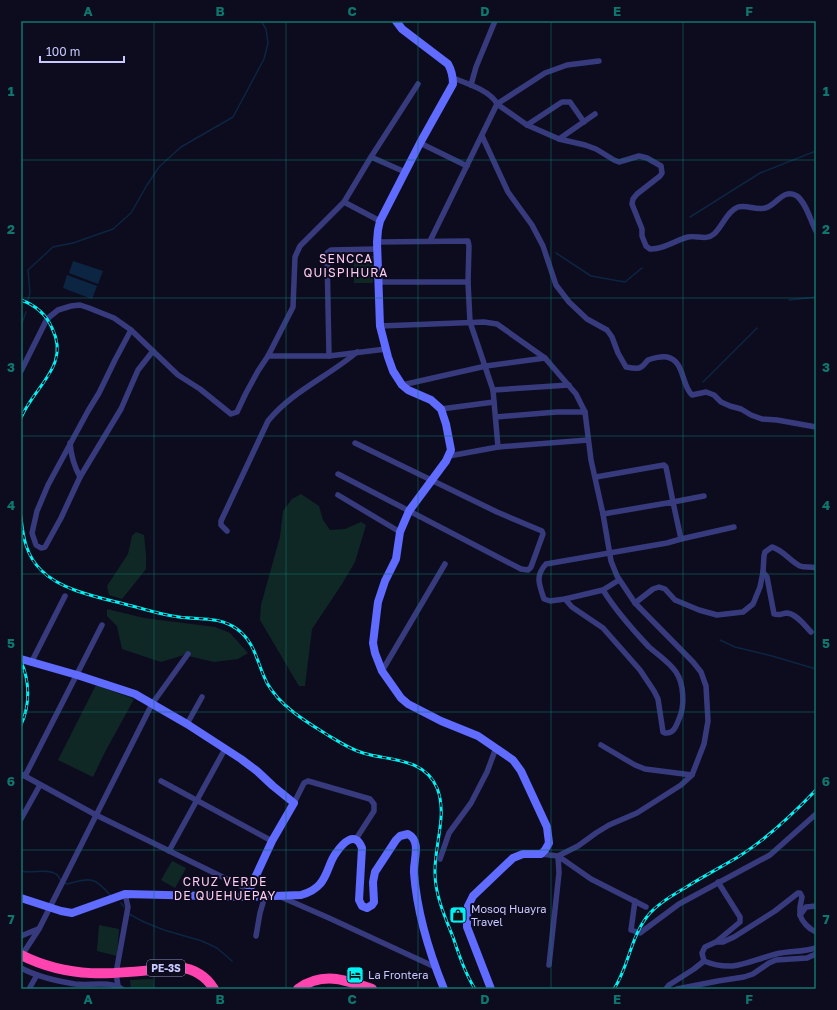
<svg xmlns="http://www.w3.org/2000/svg" width="837" height="1010" font-family="'Golos Text',sans-serif">
<rect width="100%" height="100%" fill="#0d0c1e"/>
<g fill="#0f2825">
<rect x="354" y="256" width="19" height="27"/>
<polygon points="301,494 319,506 323,520 330,530 345,529 361,522 366,525 355,562 342,584 312,629 305,686 299,686 260,620 261,605 280,537 283,511 292,499"/>
<polygon points="136,532 144,535 146,555 146,569 122,599 109,595 107,586 128,554 132,536"/>
<polygon points="107,609 144,618 215,627 230,633 248,653 238,659 214,662 184,655 161,662 122,649 117,626 107,616"/>
<polygon points="96,685 134,699 105,752 93,777 58,760"/>
<polygon points="172,861 186,868 175,888 161,880"/>
<polygon points="99,925 119,929 117,956 97,951"/>
<polygon points="153,979 154,989 131,989 130,980"/>
</g>
<g fill="#0c2543">
<polygon points="73,261 103,271 98,284 69,273"/>
<polygon points="67,275 97,286 92,299 63,288"/>
</g>
<g fill="none" stroke-linecap="round" stroke-linejoin="round">
<g stroke="#0c2543" stroke-width="1.5">
<polyline points="690,217 760,173 816,151"/>
<polyline points="556,253 591,276 625,282 642,268"/>
<polyline points="28,300 30,293 28,270 53,247 73,243 113,229 131,213 147,185 159,167 181,147 233,117 264,59 268,43 266,29 261,21"/>
<polyline points="789,300 816,297"/>
<polyline points="21,326 26,312"/>
<polyline points="703,382 757,328"/>
<polyline points="720,640 735,647 772,656 816,669"/>
<path d="M 21,871 C 32,874 47,868 56,874 C 58,875 60,879 61,881"/>
<path d="M 65,883 L 67,884 C 90,878 94,876 110,895"/>
<polyline points="121,903 124,907"/>
<polyline points="129,914 144,922 164,930 202,941 217,948 232,961"/>
</g>
<g stroke="#373b7e" stroke-width="5.5">
<path d="M 453,78 C 466,83 491,91 497,104 L 527,125 L 559,139 L 585,145 L 596,149 L 614,160 L 619,162 L 639,156 L 647,158 L 661,166 L 662,173 L 660,176 L 637,194 L 633,199 L 632,204 L 642,229 L 642,236 L 646,246 L 650,249 C 663,250 676,240 688,237 C 697,235 706,241 714,234 C 723,226 727,211 738,207 C 747,204 758,212 768,207 C 777,203 785,188 797,196 C 807,204 810,220 816,231"/>
<polyline points="471,85 476,67 495,21"/>
<polyline points="527,125 562,102 570,102 584,122"/>
<path d="M 482,136 L 508,192 L 532,225 L 543,246 L 556,285 L 569,302 L 587,319 L 607,330 L 612,337 L 618,353 L 626,367 C 631,368 635,369 639,368 C 643,367 645,363 648,360 C 653,358 662,356 667,357 C 685,361 681,385 692,395 L 706,392 L 714,395 L 721,402 L 730,406 L 741,409 L 751,415 L 762,419 L 777,420 L 816,427"/>
<polyline points="559,139 595,114"/>
<polyline points="420,143 467,166"/>
<polyline points="371,157 405,172"/>
<polyline points="344,202 380,221"/>
<polyline points="430,241 497,104 545,73 567,65 599,61"/>
<polyline points="377,242 468,241 469,246 468,282 470,322 493,390 498,447 588,440"/>
<polyline points="378,282 468,282"/>
<polyline points="380,326 484,322 497,324 545,358 576,394 585,412 591,460 603,514 611,561 617,576 635,603 693,662 701,672 706,686 708,721 704,744 692,775 681,785 637,813 609,825 596,833 578,846 558,856"/>
<polyline points="131,330 178,375 200,389 231,414 237,412 246,393 258,371 268,356 293,307 295,257 300,246 344,202 371,157 418,84"/>
<polyline points="268,356 329,356 386,349"/>
<polyline points="329,356 327,253 331,250 377,249"/>
<polyline points="21,371 47,319 58,310 71,306 80,305 89,308 114,318 131,330 115,360 99,393 88,411 48,485 37,511 32,533 36,545 41,548 45,547 61,518 80,477 121,409 138,370 153,351"/>
<polyline points="402,385 486,366 545,358"/>
<polyline points="493,390 569,385"/>
<polyline points="441,409 494,402"/>
<polyline points="496,417 557,412 585,412"/>
<path d="M 70,443 C 71,456 74,466 80,477"/>
<polyline points="449,456 498,447"/>
<polyline points="338,474 521,569 528,570 531,567 543,534 542,531 497,512 355,443"/>
<polyline points="596,477 664,465 666,467 673,502 704,496"/>
<polyline points="338,495 400,532"/>
<path d="M 603,514 L 673,502 L 681,539 L 667,543 L 546,564 C 535,576 539,584 544,599 L 550,601 L 565,599 L 603,590 L 619,580"/>
<path d="M 227,531 L 221,525 L 221,521 L 268,421 C 291,392 329,376 357,352"/>
<polyline points="681,539 734,527"/>
<path d="M 763,572 L 767,577 L 774,614 C 779,616 783,613 787,613 C 797,614 805,626 811,632"/>
<path d="M 565,599 L 572,607 L 603,628 L 640,670 L 654,691 L 658,699 L 663,732 L 665,733 C 674,734 676,726 679,719 C 685,706 684,684 676,672 C 669,662 658,655 649,647 C 632,629 616,611 603,590"/>
<path d="M 635,603 L 653,589 L 659,587 L 665,589 L 675,600 L 699,610 L 717,615 L 743,612 L 753,604 L 760,587 L 763,572 L 764,556 L 765,552 L 772,547 C 783,550 790,561 800,566 C 805,568 811,566 816,568"/>
<polyline points="31,663 65,596"/>
<polyline points="382,671 445,564"/>
<polyline points="187,724 202,697"/>
<polyline points="601,745 635,765 645,769 692,775"/>
<polyline points="21,774 96,815 249,890"/>
<polyline points="25,776 102,625"/>
<polyline points="161,781 272,841"/>
<polyline points="294,803 304,783 308,781 370,799 374,804 374,811 356,839"/>
<polyline points="21,819 40,785"/>
<polyline points="169,851 225,749"/>
<polyline points="541,854 558,856 591,879 646,907"/>
<polyline points="440,859 449,833 471,803 487,772 496,748"/>
<path d="M 718,882 L 740,917 L 740,922 L 716,942 L 705,947 L 702,953 L 704,961 C 734,973 748,961 776,954 C 789,951 803,952 816,948"/>
<polyline points="281,897 329,918 435,967"/>
<polyline points="635,901 631,930 640,933 679,904 770,855 816,814"/>
<path d="M 816,906 L 806,907 L 800,915 C 802,922 809,929 816,932"/>
<polyline points="21,936 38,929"/>
<polyline points="256,936 260,913 265,896"/>
<polyline points="716,942 723,942 734,937 775,911 798,893 800,893 802,897 800,907 800,915"/>
<polyline points="22,955 39,929 152,704 188,654"/>
<polyline points="549,965 559,873 558,856"/>
<path d="M 21,968 C 38,977 56,981 75,984 C 90,986 109,980 122,989"/>
<polyline points="118,986 116,973 128,907 125,894"/>
<polyline points="29,989 37,975"/>
<polyline points="666,989 669,985 694,969 704,961"/>
<polyline points="677,989 718,981 744,977 753,974 769,963 776,960 807,958 816,954"/>
</g>
<g stroke="#606bff" stroke-width="8">
<path d="M 396,21 L 402,29 L 448,64 C 452,71 453,76 453,84 L 420,143 L 380,221 L 378,230 L 377,242 L 380,326 L 388,357 L 393,371 L 402,385 L 408,390 L 431,400 L 441,409 L 446,424 L 451,450 L 446,461 L 409,511 L 400,532 L 396,559 L 385,581 L 378,602 L 373,643 L 375,653 L 382,671 L 401,698 L 408,704 L 441,721 L 478,736 L 513,760 L 521,771 L 547,827 L 549,843 L 545,850 L 541,854 L 523,854 L 513,858 L 473,896 L 468,906 L 467,917 L 467,927 L 491,989"/>
<polyline points="21,659 77,675 135,694 187,724 241,759 257,771 273,786 294,803 272,841 246,897"/>
<path d="M 21,898 L 61,911 L 72,913 L 125,894 L 246,897 L 301,895 C 308,893 315,890 320,884 C 328,875 329,862 336,853 C 343,843 355,830 362,848 L 359,900 L 362,906 L 367,908 L 372,905 L 374,902 L 373,882 L 375,872 L 396,840 L 400,836 L 408,834 C 422,841 413,861 414,873 C 417,913 429,952 444,989"/>
</g>
<g stroke="#ff44af" stroke-width="10">
<path d="M 21,955 C 75,982 122,973 179,967 C 194,969 206,976 214,989"/>
<path d="M 298,989 C 323,971 346,980 372,989"/>
</g>
<g stroke="#00f3f4" stroke-width="3">
<g id="rail">
<path d="M 21,300 C 35,305 46,314 52,328 C 71,366 34,386 21,418"/>
<path d="M 21,517 C 23,537 26,556 42,571 C 62,591 102,598 128,605 C 145,609 162,615 179,617 C 200,620 219,616 237,629 C 256,643 257,664 267,683 C 280,706 305,721 326,734 C 338,741 349,749 363,753 C 389,761 424,757 437,788 C 448,815 434,845 435,873 C 435,895 445,917 453,937 C 459,955 465,973 475,989"/>
<path d="M 21,661 C 30,682 30,705 21,725"/>
<path d="M 614,989 C 630,964 630,936 650,913 C 661,901 675,894 688,886 C 704,876 721,867 738,857 C 767,839 792,815 816,790"/>
</g>
</g>
<use href="#rail" stroke="#0d0c1e" stroke-width="1.5" stroke-dasharray="4.5" stroke-linecap="butt"/>
</g>
<path fill="none" stroke="#0f766e" stroke-width="1" stroke-opacity="0.55" d="M 154,21 L 154,989M 286,21 L 286,989M 418,21 L 418,989M 551,21 L 551,989M 683,21 L 683,989M 21,160 L 816,160M 21,298 L 816,298M 21,436 L 816,436M 21,574 L 816,574M 21,712 L 816,712M 21,850 L 816,850"/>
<defs>
<g id="shop-square" transform="scale(0.9)"><rect x="-9" y="-9" width="18" height="18" rx="4" fill="#00f3f4" stroke="#0d0c1e"/><path d="M-5-2.5h2.3a2.7 3.5 0 0 1 5.4 0H5L5.5 6h-11ZM-1.5-2.5h3a1.5 2.3 0 0 0-3 0Z" fill="#111"/></g>
<g id="hotel-square" transform="scale(0.9)"><rect x="-9" y="-9" width="18" height="18" rx="4" fill="#00f3f4" stroke="#0d0c1e"/><path d="M-6-4.5h1.5V1H6V5H4.5V3h-9V5H-6ZM-4 0a1.8 1.8 0 1 1 3.6 0ZM.5 0V-2.5h3Q6-2.5 6 0Z" fill="#111"/></g>
</defs>
<g fill-rule="evenodd">
<use href="#shop-square" x="458" y="915"/>
<use href="#hotel-square" x="355" y="975"/>
</g>
<g text-anchor="middle" stroke-width="4" stroke-linejoin="round" paint-order="stroke">
<rect fill="#0d0c1e" stroke="#9190bc" stroke-width="1" x="147" y="960" width="38" height="16" rx="3"/>
<g font-size="10" font-weight="bold" fill="#cac9ff">
<text x="166" y="972">PE-3S</text>
</g>
<g font-size="11" fill="#cac9ff" stroke="#0d0c1e" text-anchor="start">
<text x="471" y="913">Mosoq Huayra<tspan x="471" dy="13">Travel</tspan></text>
<text x="368" y="979">La Frontera</text>
</g>
<g font-size="12" letter-spacing="1" fill="#ffcbf1" stroke="#0d0c1e">
<text x="346" y="263">SENCCA<tspan x="346" dy="14">QUISPIHURA</tspan></text>
<text x="225" y="886">CRUZ VERDE<tspan x="225" dy="14">DE QUEHUEPAY</tspan></text>
</g>
</g>
<rect width="837" height="1010" fill="none" stroke="#0d0c1e" stroke-width="44"/>
<path d="M40 56v6h84v-6" fill="none" stroke="#cac9ff" stroke-width="2"/>
<text x="46" y="56" font-size="12" fill="#cac9ff" stroke="#0d0c1e" stroke-width="3" paint-order="stroke">100 m</text>
<rect x="22" y="22" width="793" height="966" fill="none" stroke="#0f766e" stroke-width="1.5"/>
<g font-size="13" text-anchor="middle" font-weight="bold" fill="#0f766e">
<text x="88" y="16">A</text>
<text x="220" y="16">B</text>
<text x="352" y="16">C</text>
<text x="485" y="16">D</text>
<text x="617" y="16">E</text>
<text x="749" y="16">F</text>
<text x="11" y="96">1</text>
<text x="826" y="96">1</text>
<text x="11" y="234">2</text>
<text x="826" y="234">2</text>
<text x="11" y="372">3</text>
<text x="826" y="372">3</text>
<text x="11" y="510">4</text>
<text x="826" y="510">4</text>
<text x="11" y="648">5</text>
<text x="826" y="648">5</text>
<text x="11" y="786">6</text>
<text x="826" y="786">6</text>
<text x="11" y="924">7</text>
<text x="826" y="924">7</text>
<text x="88" y="1004">A</text>
<text x="220" y="1004">B</text>
<text x="352" y="1004">C</text>
<text x="485" y="1004">D</text>
<text x="617" y="1004">E</text>
<text x="749" y="1004">F</text>
</g>
</svg>
